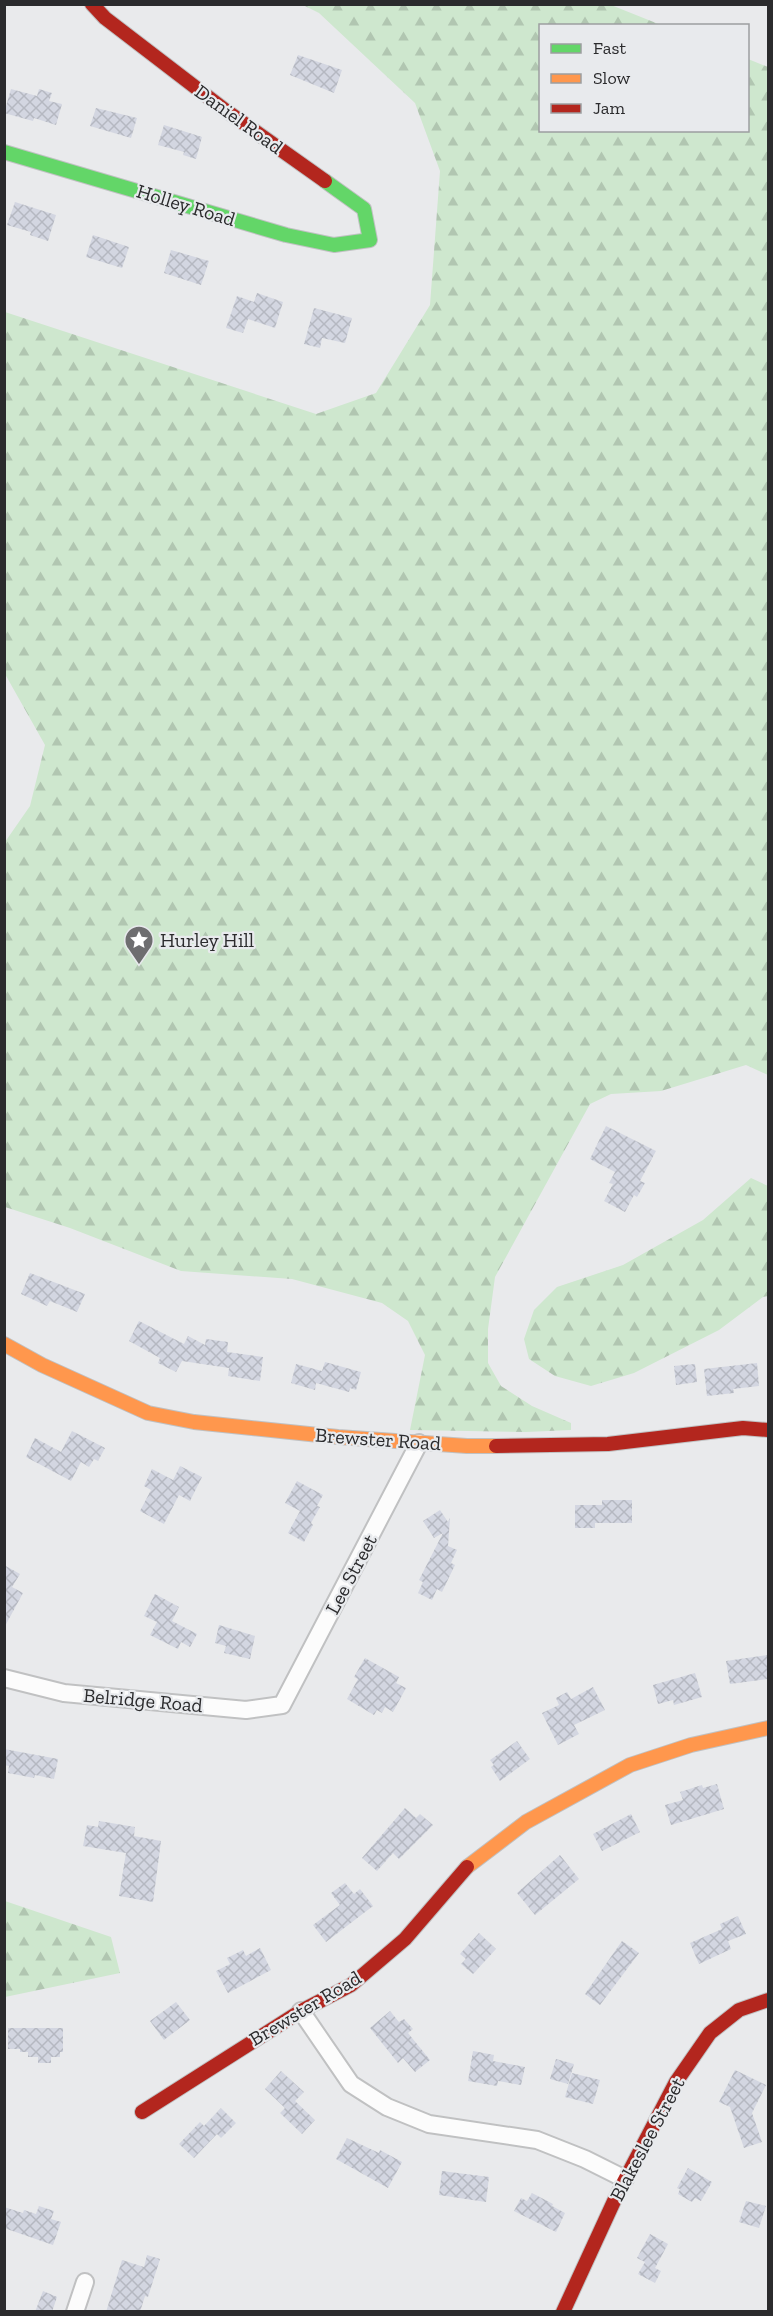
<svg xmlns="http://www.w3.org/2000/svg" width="773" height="2316" font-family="'Zilla Slab',serif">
<defs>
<pattern id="forest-firs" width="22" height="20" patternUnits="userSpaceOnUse" patternTransform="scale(1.5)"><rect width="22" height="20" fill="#cee7ce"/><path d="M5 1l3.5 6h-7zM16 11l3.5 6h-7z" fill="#b1c6b1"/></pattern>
<pattern id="building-cross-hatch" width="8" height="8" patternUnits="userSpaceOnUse" patternTransform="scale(1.5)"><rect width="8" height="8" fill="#d3d6e1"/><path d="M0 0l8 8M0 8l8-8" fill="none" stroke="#b5b8c1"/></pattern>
</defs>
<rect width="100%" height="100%" fill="#e9eaec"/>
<g fill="url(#forest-firs)">
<polygon points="303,5 611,5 661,25 540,26 540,130 748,130 748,59 768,67 768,1075 746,1065 661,1091 611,1094 590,1104 495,1277 488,1329 488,1363 501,1386 532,1406 571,1423 571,1430 526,1432 410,1430 425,1355 408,1321 382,1303 292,1279 181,1271 70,1228 5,1207 5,842 30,806 45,745 5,674 5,312 316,414 376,393 430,305 440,171 415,103 319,13"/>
<polygon points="751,1178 768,1186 768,1296 763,1297 719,1330 634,1373 591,1386 555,1376 529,1359 524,1339 534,1310 557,1287 623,1265 703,1220"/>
<polygon points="5,1901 111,1937 120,1973 5,1997"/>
</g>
<g fill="url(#building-cross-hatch)">
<polygon points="298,55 342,70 334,93 290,75"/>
<polygon points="11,89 37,96 39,89 52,93 49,101 62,104 56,125 34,118 33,121 4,113"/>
<polygon points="96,108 137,118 131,138 90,126"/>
<polygon points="164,125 202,137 196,159 183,155 184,152 158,145"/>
<polygon points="15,202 56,215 48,241 30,235 31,232 7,225"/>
<polygon points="93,235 129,247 122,268 86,257"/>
<polygon points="171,250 209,261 201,285 164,273"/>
<polygon points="257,293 283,302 275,328 248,319 243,333 226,328 237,296 254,302"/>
<polygon points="314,308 352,318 345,343 322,338 320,348 304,344"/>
<polygon points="606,1126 656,1151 640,1181 645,1183 637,1197 634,1195 625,1212 604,1201 613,1184 609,1183 615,1172 590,1159"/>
<polygon points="30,1273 85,1294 77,1312 50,1301 47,1306 21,1294"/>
<polygon points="139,1321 184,1344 188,1336 205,1345 206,1339 228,1342 227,1352 263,1357 260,1381 228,1376 229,1368 182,1361 176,1372 158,1363 160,1358 129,1341"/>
<polygon points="325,1362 361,1372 356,1390 350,1388 349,1392 316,1383 315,1390 291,1383 296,1364 322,1371"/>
<polygon points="757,1363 759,1386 733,1389 734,1393 707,1396 704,1369"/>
<polygon points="695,1364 697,1382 676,1385 674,1366"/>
<polygon points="72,1431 105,1448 98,1461 94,1459 89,1467 81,1462 71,1481 26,1457 35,1438 61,1452"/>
<polygon points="180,1466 202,1477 190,1501 179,1495 164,1524 140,1511 151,1490 144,1486 152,1469 173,1480"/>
<polygon points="297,1481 323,1495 317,1506 320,1507 311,1523 313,1525 304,1542 288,1533 300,1511 285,1503"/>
<polygon points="602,1500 632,1500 632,1523 595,1523 595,1528 575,1528 575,1505 602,1505"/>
<polygon points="440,1510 448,1522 450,1518 448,1546 457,1550 451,1563 455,1565 442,1592 437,1589 432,1600 418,1593 423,1582 419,1580 443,1533 434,1538 423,1521"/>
<polygon points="4,1565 20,1574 12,1587 23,1593 4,1628"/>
<polygon points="155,1594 179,1607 172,1621 197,1634 190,1647 181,1642 178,1649 150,1635 157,1622 144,1616"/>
<polygon points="219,1625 255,1636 250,1659 224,1653 226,1646 215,1643"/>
<polygon points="768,1655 768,1679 730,1684 726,1661"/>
<polygon points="365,1658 399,1677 396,1683 406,1688 393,1712 385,1707 382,1713 377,1710 374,1715 347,1699 358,1679 354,1677"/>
<polygon points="695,1673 702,1697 674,1705 673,1700 658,1704 653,1685"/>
<polygon points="593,1687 605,1710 574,1725 579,1734 558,1745 542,1713 559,1705 556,1698 567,1692 571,1699"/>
<polygon points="517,1741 530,1759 500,1781 491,1767 494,1765 490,1760"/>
<polygon points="4,1749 58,1759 54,1779 35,1775 34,1778 8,1773 9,1766 4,1765"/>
<polygon points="717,1784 724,1809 671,1825 665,1805 683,1800 680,1792 702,1785 703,1788"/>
<polygon points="405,1808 416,1818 420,1814 433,1825 399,1859 393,1853 377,1871 362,1858"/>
<polygon points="631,1814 640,1832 602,1851 593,1834"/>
<polygon points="99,1821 135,1827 134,1836 161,1841 153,1902 119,1896 126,1853 83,1846 87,1825 98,1827"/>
<polygon points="560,1855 579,1879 535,1915 517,1893"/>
<polygon points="345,1883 354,1894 360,1889 373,1906 326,1942 313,1925 340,1905 331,1893"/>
<polygon points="738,1916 746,1934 728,1941 731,1949 699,1964 690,1943 722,1929 720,1924"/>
<polygon points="479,1933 496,1949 473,1974 461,1964 466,1959 460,1954"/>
<polygon points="622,1941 639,1953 600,2005 585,1994"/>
<polygon points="260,1948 271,1970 228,1993 216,1971 230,1964 227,1958 243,1950 246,1956"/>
<polygon points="176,2002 190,2020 164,2040 150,2021"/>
<polygon points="390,2011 399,2022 404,2019 413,2029 408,2033 430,2060 415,2072 403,2058 398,2063 370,2028"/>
<polygon points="8,2028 63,2028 63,2052 60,2052 60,2057 51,2057 51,2063 38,2063 38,2057 28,2057 28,2052 20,2052 20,2049 8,2049"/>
<polygon points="473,2051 494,2055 493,2061 525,2067 521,2085 498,2081 497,2086 468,2081"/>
<polygon points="556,2059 574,2064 568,2084 550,2079"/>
<polygon points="735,2070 766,2085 752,2113 762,2142 744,2148 730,2107 719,2102"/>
<polygon points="281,2071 304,2092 295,2101 315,2120 302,2134 280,2113 285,2108 265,2089"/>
<polygon points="572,2073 600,2080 593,2104 565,2097"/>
<polygon points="221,2108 236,2123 221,2138 217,2134 194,2158 179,2144 200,2122 204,2126"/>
<polygon points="347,2138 379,2153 380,2150 402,2162 388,2188 336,2159"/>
<polygon points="688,2168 712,2182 701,2201 695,2198 692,2202 678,2194 680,2189 677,2188"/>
<polygon points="442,2171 489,2177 486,2202 439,2195"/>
<polygon points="532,2193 553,2204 552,2206 565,2213 556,2232 514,2211 521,2198 527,2201"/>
<polygon points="746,2201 766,2206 759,2228 739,2222"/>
<polygon points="39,2206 54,2211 51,2219 61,2222 53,2245 4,2228 4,2207 23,2213 24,2210 36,2214"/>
<polygon points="650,2234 668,2244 655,2268 661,2271 655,2283 638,2274 645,2262 637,2258"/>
<polygon points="147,2255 160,2259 148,2297 145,2296 140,2312 106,2312 122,2260 144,2267"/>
<polygon points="43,2291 57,2297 52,2312 35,2312"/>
</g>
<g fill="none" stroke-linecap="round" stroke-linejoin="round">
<g stroke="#c0c1c2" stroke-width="20">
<g id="street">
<polyline points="4,1678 64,1693 246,1710 282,1705 419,1443"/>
<polyline points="301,2011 351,2084 387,2107 429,2124 537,2140 585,2159 625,2179"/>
<polyline points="75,2312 85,2282"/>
</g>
</g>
<g stroke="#c0c1c2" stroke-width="16">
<polyline id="fast" points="4,152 286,235 334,245 370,240 364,209 325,181"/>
</g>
<g stroke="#c0c1c2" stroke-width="16">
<g id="slow">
<polyline points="4,1344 42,1365 148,1413 194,1422 338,1437 467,1446 496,1446"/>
<polyline points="467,1867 526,1822 630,1765 691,1745 768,1728"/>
</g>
</g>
<g stroke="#c0c1c2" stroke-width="16">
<g id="jam">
<polyline points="92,4 105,18 225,110 325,181"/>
<polyline points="496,1446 608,1444 743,1428 768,1430"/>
<polyline points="142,2112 301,2011 351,1985 405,1939 467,1867"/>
<polyline points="563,2312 615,2199 676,2082 710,2033 739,2010 768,2000"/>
</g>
</g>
<use href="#street" stroke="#fcfcfc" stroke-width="16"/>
<use href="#fast" stroke="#63d668" stroke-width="14"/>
<use href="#slow" stroke="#ff974d" stroke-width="14"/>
<use href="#jam" stroke="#b3261e" stroke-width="14"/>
</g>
<defs>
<g id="sight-pin" transform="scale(1.5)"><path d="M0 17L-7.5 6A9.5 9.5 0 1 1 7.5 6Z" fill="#6e6e70" stroke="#e8eaed"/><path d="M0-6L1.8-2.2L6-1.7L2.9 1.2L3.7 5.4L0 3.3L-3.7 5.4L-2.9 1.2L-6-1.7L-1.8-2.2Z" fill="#fff"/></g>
</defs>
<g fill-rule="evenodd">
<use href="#sight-pin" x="139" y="940"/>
</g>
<g text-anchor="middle" stroke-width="4.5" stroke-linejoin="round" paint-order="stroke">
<g font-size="20" fill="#2b2b2d" stroke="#e8eaed">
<text transform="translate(239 119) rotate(36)" y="7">Daniel Road</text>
<text transform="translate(186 205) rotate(17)" y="7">Holley Road</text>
<text transform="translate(378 1439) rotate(4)" y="7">Brewster Road</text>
<text transform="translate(351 1574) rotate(-62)" y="7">Lee Street</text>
<text transform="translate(143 1700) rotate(5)" y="7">Belridge Road</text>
<text transform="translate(305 2008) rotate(-31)" y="7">Brewster Road</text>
<text transform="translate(647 2139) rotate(-62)" y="7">Blakeslee Street</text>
</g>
<g font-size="20" fill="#2b2b2d" stroke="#e8eaed" text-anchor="start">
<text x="160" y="947">Hurley Hill</text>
</g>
</g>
<rect width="773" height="2316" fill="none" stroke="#2b2b2d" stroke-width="12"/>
<rect x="539" y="24" width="210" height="108" fill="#e8eaed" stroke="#9c9ea0" stroke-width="1.5"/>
<rect x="551" y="44" width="30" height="9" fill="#63d668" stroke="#9c9ea0" stroke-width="1.5"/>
<text x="593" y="54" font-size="18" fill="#2b2b2d">Fast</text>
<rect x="551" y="74" width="30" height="9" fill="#ff974d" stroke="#9c9ea0" stroke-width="1.5"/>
<text x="593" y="84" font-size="18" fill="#2b2b2d">Slow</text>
<rect x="551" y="104" width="30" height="9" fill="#b3261e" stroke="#9c9ea0" stroke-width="1.5"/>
<text x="593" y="114" font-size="18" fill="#2b2b2d">Jam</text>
</svg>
